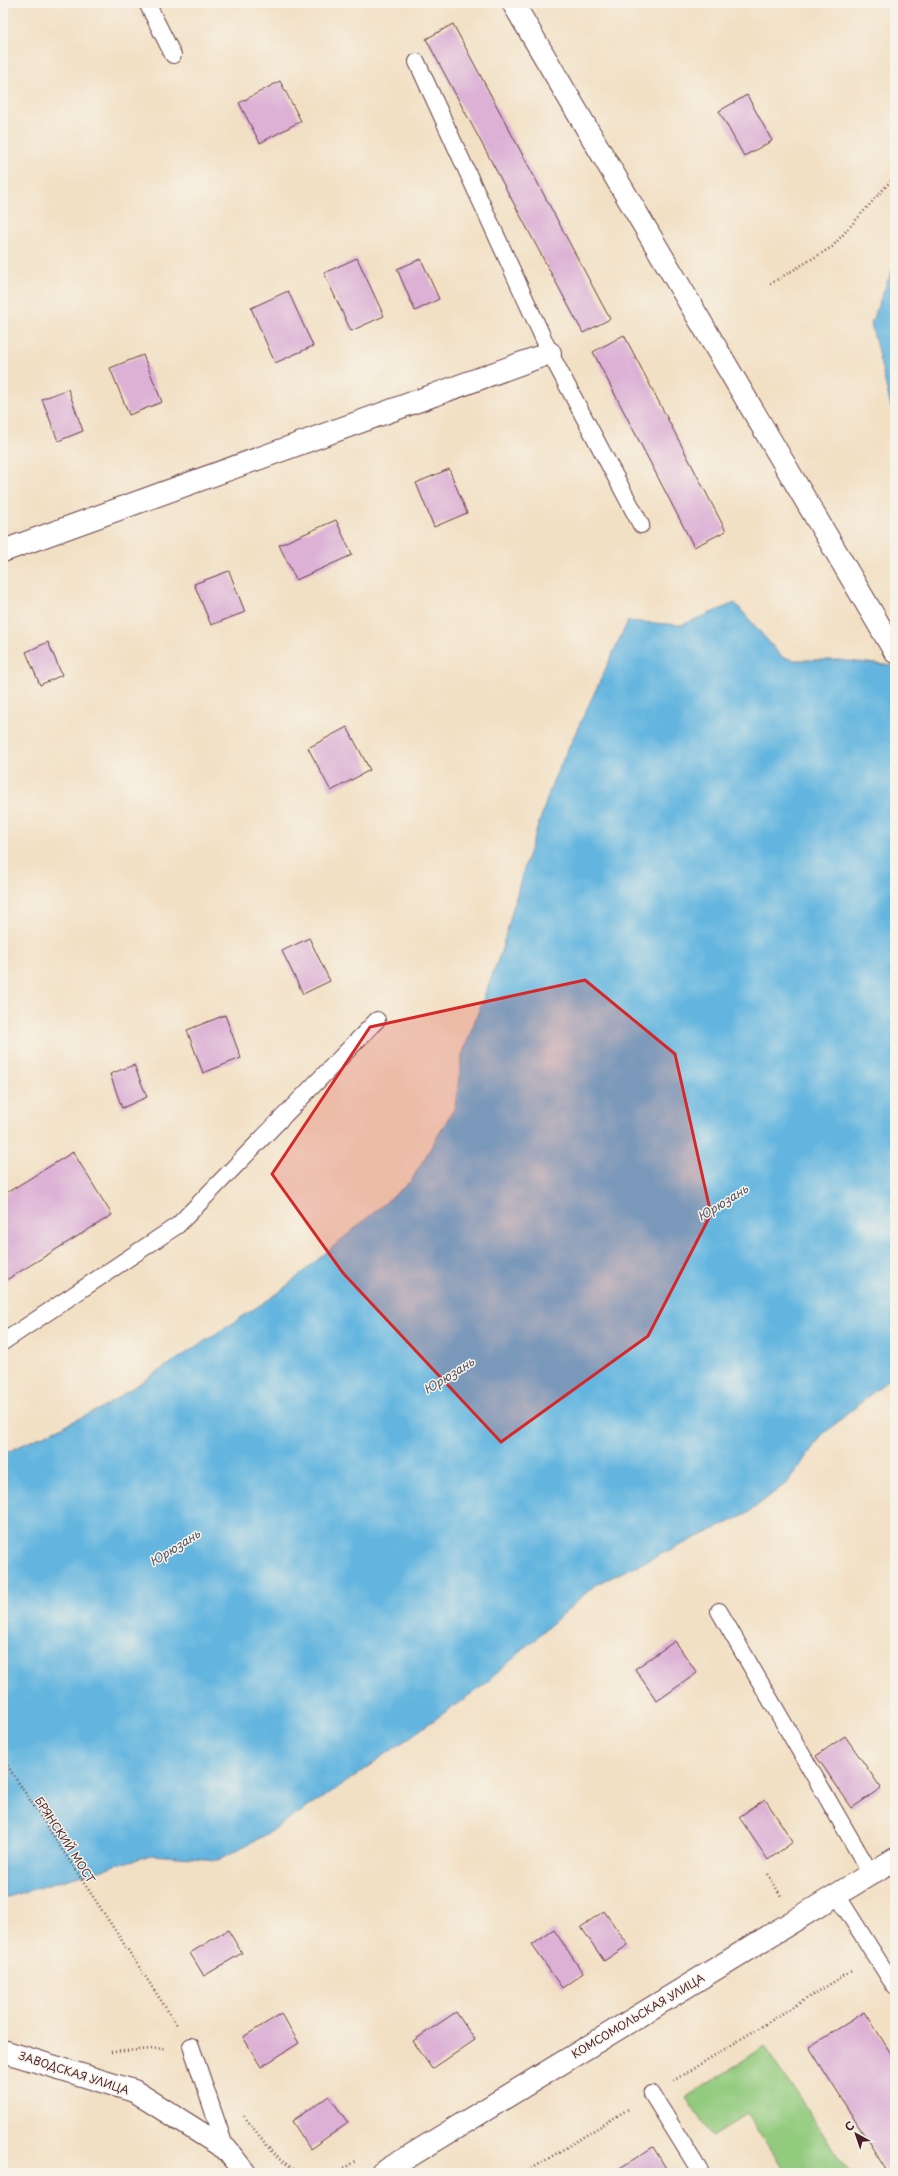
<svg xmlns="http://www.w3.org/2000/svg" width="898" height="2176" font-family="'Playpen Sans',sans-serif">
<rect width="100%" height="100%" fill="#f7f3e8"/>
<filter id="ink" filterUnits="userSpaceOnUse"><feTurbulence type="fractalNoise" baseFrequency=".025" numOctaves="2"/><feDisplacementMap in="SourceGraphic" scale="8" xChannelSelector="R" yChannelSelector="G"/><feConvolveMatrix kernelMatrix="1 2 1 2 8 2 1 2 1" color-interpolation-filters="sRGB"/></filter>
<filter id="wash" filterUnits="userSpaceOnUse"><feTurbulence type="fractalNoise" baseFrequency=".012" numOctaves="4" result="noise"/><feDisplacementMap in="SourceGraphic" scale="16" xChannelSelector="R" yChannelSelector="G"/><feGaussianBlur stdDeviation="0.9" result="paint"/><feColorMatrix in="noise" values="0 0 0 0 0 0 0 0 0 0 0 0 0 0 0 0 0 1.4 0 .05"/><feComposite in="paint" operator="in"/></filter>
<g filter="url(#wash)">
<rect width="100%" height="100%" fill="#f2e0c5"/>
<polygon fill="#92ca7e" stroke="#6e7454" points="765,2046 849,2173 786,2173 747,2114 712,2137 686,2098"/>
<g fill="#63b5df" stroke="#566a85">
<polygon points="895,263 895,414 891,407 871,323"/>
<polygon points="735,603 782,657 795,660 839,660 895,666 895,1374 821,1436 788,1482 745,1515 595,1585 485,1684 345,1783 265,1835 218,1860 151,1855 3,1898 3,1454 102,1408 277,1294 411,1181 455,1107 462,1055 501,952 525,865 553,781 628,621 681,625"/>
</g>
<g id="blocks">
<g fill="#dcb1d5">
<polygon points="453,24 610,319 583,333 426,39"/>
<polygon points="280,81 301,121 260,143 239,103"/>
<polygon points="747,95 772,141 744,156 719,111"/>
<polygon points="357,258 384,316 351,331 324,273"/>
<polygon points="421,259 439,299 415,311 397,269"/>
<polygon points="288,291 313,346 275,363 251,308"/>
<polygon points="624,335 726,531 694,547 593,352"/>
<polygon points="143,355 162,402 129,415 110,368"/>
<polygon points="68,389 83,431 58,441 42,399"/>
<polygon points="449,469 467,513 434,527 416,483"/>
<polygon points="336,520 352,555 296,580 279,545"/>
<polygon points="229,571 245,612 211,625 194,584"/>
<polygon points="48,642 62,675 40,685 26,652"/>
<polygon points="347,727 370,770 331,791 308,748"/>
<polygon points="309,938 330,981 303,994 282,951"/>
<polygon points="225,1015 241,1058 203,1073 187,1030"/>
<polygon points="134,1065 147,1097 122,1108 110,1074"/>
<polygon points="73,1152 112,1215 3,1282 3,1195"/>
<polygon points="675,1641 697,1673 657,1701 635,1669"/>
<polygon points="845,1736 881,1788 852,1808 816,1756"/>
<polygon points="765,1799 793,1842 768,1860 739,1817"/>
<polygon points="604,1911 628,1945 604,1961 581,1927"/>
<polygon points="228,1930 242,1953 204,1976 190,1953"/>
<polygon points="554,1930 583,1973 562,1988 532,1945"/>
<polygon points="456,2012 475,2040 432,2069 413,2041"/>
<polygon points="865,2012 895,2060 895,2173 888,2173 809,2047"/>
<polygon points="281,2014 299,2043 261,2067 243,2037"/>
<polygon points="329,2096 348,2123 310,2149 292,2121"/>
<polygon points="653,2147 669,2173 612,2173"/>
</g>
</g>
</g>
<g filter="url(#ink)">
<use href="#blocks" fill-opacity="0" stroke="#633c42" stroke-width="1"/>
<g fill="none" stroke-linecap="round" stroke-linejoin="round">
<g stroke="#633c42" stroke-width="18">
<g id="service">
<polyline points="147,3 173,55"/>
<polyline points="417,62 550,353 641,525"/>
<polyline points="3,1342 178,1225 377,1020"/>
<polyline points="719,1611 871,1874"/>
<polyline points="837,1895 895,1987"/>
<polyline points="191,2046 226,2149"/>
<polyline points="652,2094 701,2173"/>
</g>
</g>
<g stroke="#633c42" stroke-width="24">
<polyline id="minor" points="3,551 550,353"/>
</g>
<g stroke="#633c42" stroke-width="24">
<polyline id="tertiary" points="3,2051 134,2091 226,2149 245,2173"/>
</g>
<g stroke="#633c42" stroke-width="24">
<g id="secondary">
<polyline points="513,3 895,652"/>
<polyline points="382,2173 895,1859"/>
</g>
</g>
<g stroke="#633c42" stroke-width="2.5" stroke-dasharray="1 3" stroke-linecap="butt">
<polyline points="770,284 832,247 895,176"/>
<polyline points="3,1759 177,2025"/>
<polyline points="768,1874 781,1896"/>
<polyline points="111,2052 166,2048"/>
<polyline points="673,2081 853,1970"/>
<polyline points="244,2116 275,2156 299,2173"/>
<polyline points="337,2173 355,2161"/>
<polyline points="525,2173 630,2108"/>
</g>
<use href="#service" stroke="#fff" stroke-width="16"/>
<use href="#minor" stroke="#fff" stroke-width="22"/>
<use href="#tertiary" stroke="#fff" stroke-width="22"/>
<use href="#secondary" stroke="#fff" stroke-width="22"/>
</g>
</g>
<path fill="#d62828" fill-opacity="0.2" stroke="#d62828" stroke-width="3" stroke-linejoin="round" d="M 585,980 L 675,1054 L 711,1214 L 648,1336 L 501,1442 L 343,1273 L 272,1174 L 370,1027 Z"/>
<g text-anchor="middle" stroke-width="3" stroke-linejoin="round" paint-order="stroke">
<g font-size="11" fill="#4a1f2b" stroke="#f7f3e8">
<text transform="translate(65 1840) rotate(57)" y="4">БРЯНСКИЙ МОСТ</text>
<text transform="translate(638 2016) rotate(-31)" y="4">КОМСОМОЛЬСКАЯ УЛИЦА</text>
<text transform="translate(74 2073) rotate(18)" y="4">ЗАВОДСКАЯ УЛИЦА</text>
</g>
<g font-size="12" font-style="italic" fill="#53546a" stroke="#f7f3e8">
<text transform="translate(723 1203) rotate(-32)" y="4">Юрюзань</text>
<text transform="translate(449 1376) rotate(-32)" y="4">Юрюзань</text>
<text transform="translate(175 1548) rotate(-32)" y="4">Юрюзань</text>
</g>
</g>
<rect width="898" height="2176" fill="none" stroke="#f7f3e8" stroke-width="16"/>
<g transform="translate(856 2134) rotate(320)" stroke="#f7f3e8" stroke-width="3" paint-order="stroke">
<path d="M0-3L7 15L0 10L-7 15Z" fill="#4a1f2b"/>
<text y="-6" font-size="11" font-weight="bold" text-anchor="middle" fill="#4a1f2b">С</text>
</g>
</svg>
